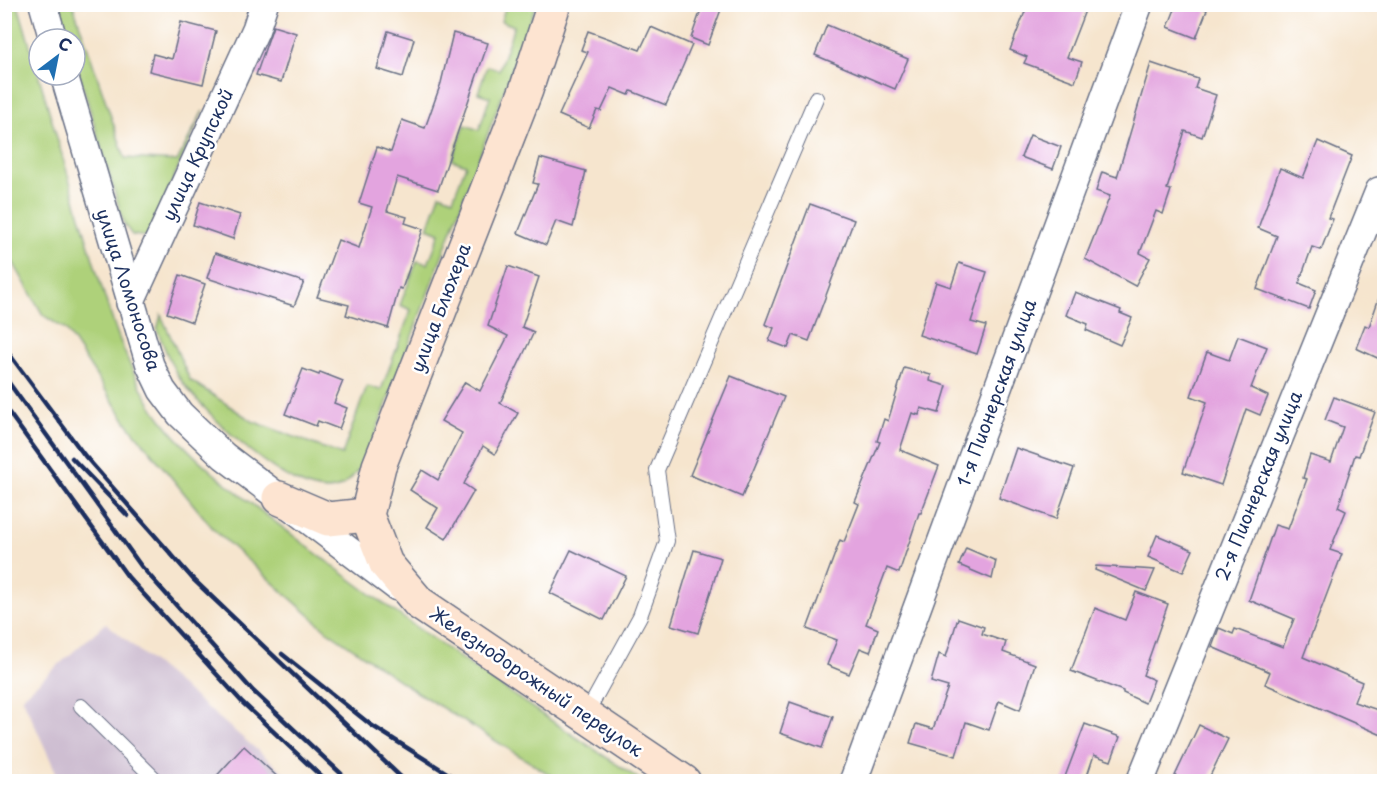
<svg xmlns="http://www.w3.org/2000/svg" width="1389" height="786" font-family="'Playpen Sans',sans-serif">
<rect width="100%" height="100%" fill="#fff"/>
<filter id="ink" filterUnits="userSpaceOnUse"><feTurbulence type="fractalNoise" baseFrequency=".0167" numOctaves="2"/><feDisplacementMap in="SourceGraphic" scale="12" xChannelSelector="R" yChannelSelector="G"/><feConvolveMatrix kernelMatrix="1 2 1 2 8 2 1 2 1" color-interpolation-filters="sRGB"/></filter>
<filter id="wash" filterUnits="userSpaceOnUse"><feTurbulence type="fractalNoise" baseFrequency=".008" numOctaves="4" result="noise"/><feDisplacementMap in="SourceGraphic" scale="24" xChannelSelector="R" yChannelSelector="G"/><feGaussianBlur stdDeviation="1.35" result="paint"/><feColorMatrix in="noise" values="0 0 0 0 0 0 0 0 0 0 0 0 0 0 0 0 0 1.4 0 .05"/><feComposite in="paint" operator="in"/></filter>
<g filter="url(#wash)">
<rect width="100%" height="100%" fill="#f6e5ce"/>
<polygon fill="#cebed1" points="106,623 294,781 60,781 22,697"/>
<g fill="#aed17a" stroke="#64806c" stroke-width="1.5">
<path d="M 4,5 L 18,5 C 38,75 59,145 80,216 C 99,278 122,368 161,419 C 197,466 249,501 295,537 C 407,624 524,703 642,781 L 560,781 L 412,689 L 326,630 L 215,531 L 127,423 L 66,330 L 43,315 L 5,248 Z"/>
<polygon points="60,5 73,5 125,158 177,161 203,111 148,237 132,235 124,224 75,60 75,39 69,39"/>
<path d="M 506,5 L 536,5 L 366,459 C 359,469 350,483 338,488 C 294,504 201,410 178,376 C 169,362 164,345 157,330 L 161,315 L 190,380 L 252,421 L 342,455 L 367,386 L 381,390 L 411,310 L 400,305 L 417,261 L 428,264 L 440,233 L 428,228 L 440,194 L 453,199 L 466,165 L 452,160 L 465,125 L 479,130 L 490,97 L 478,93 L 487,66 L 499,70 L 514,26 L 501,21 Z"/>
</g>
<g id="blocks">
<g fill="#e3a4df">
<polygon points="703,4 723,4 708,45 691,38"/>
<polygon points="1028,4 1076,4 1086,8 1067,57 1082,62 1075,82 1024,63 1027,57 1010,50"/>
<polygon points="1177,4 1195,4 1207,10 1196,38 1168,27"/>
<polygon points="181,22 216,31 203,84 149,71 153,54 172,59"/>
<polygon points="827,25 908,59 895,89 815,55"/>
<polygon points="273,26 296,33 281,82 256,75"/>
<polygon points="651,27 692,45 666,105 631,91 629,95 612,88 601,111 597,110 589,128 559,115 588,52 581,50 588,31 640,50"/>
<polygon points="388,31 414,39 403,77 377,69"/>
<polygon points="453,33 488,43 438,190 397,177 387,211 407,217 405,223 423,229 402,289 399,288 388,328 346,315 349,305 317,297 338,240 359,248 372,207 359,203 377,147 391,152 402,120 425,128 441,83"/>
<polygon points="1151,63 1198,79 1195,88 1216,95 1202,137 1185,131 1167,189 1171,190 1163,214 1156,211 1140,253 1150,258 1135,286 1085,259 1110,196 1096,191 1102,172 1117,177"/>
<polygon points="1030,135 1061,147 1053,169 1021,157"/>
<polygon points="1318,141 1352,156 1328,218 1333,219 1321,250 1312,247 1299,283 1316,290 1309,309 1257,289 1277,236 1258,228 1280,168 1303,178"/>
<polygon points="540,158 586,171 573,227 556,221 546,245 518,233 538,184 533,183"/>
<polygon points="200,202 240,215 233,239 193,225"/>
<polygon points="810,204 854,220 809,341 793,335 788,348 769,341 774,328 765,324"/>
<polygon points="215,253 304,282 294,306 207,278"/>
<polygon points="959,263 987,272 971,322 986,326 977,354 919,335 936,282 951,287"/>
<polygon points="508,266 539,277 522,327 534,332 500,403 518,413 495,454 483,446 464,484 474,491 446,539 427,527 438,508 410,490 422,470 438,480 462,433 441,421 465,382 480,391 508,336 488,326"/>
<polygon points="180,275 205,284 192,322 167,313"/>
<polygon points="1382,289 1384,290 1384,361 1356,348 1365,325 1369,327"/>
<polygon points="1075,292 1121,310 1120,313 1132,318 1120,345 1086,330 1088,324 1066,315"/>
<polygon points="1238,336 1267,347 1251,388 1268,396 1260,415 1246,409 1221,485 1183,472 1207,402 1191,396 1207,352 1229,360"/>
<polygon points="904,368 931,375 930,381 947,386 939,413 921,408 919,415 912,413 900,450 939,466 921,513 919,513 899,573 887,568 866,624 878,629 870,652 860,648 849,674 827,665 837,640 807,629 840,540 844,542 859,504 855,502 880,442 877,441 884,419 888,421"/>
<polygon points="303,369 319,375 320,372 343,381 334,403 347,408 339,429 318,421 316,426 285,414"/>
<polygon points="731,376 784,397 742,497 690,475"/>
<polygon points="1334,397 1375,412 1359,456 1355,455 1338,507 1346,511 1330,550 1342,554 1303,657 1362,682 1354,702 1384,712 1384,736 1265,684 1270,672 1212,647 1219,628 1233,634 1235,629 1283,647 1294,619 1249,600 1275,525 1288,529 1307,479 1303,478 1310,455 1331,462 1343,427 1325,420"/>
<polygon points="1016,448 1074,468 1056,519 999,498"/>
<polygon points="1157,535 1193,550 1183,572 1148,557"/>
<polygon points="966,548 996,561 992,579 959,565"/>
<polygon points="571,550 626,576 604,620 550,593"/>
<polygon points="694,550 721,558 698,633 671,625"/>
<polygon points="1096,566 1155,570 1146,591 1095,570"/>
<polygon points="1136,592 1168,604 1143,675 1154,680 1145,703 1123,693 1123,691 1071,671 1095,608 1125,620"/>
<polygon points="958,618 984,627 982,634 1006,642 1003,652 1035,664 1020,710 999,701 989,730 966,722 956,756 910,743 916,724 933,729 948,687 931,682 939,654 946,657"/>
<polygon points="790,702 833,717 822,748 780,733"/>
<polygon points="1085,724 1120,737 1111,761 1094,755 1085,782 1063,782"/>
<polygon points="1199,725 1228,739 1207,782 1172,782"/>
<polygon points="244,746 283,782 211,782"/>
</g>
</g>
</g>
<g filter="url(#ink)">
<use href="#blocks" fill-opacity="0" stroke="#686f85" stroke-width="1.5"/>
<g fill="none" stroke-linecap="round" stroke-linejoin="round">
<g stroke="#686f85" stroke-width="16">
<g id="lane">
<polyline points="81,706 158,782"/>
<polyline points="585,716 640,616 667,541 657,470 816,98"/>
</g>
</g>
<g stroke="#686f85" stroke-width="30">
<g id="street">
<polyline points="43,4 53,39"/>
<polyline points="64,75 150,365 162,390 180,414 224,456 397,587"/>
<polyline points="130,303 256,29 264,4"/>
<polyline points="853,782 1139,4"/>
<polyline points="1140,782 1379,191"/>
</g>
</g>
<g stroke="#686f85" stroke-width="36">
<g id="secondary">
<polyline points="554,4 526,90 379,466 367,515 386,564 419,603 684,782"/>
<polyline points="279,498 328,519 367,515"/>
</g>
</g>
<use href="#lane" stroke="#fff" stroke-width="14"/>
<use href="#street" stroke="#fff" stroke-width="27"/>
<use href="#secondary" stroke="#fde4d1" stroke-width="33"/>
<g stroke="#1b2f5e" stroke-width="4.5">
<polyline points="4,347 85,456 193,579 406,782"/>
<polyline points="4,376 141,566 253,691 350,782"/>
<polyline points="4,406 128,577 242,702 327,782"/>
<polyline points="72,458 128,516"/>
<polyline points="282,654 371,725 461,782"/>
<polyline points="4,764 14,782"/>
</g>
</g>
</g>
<g text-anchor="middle" stroke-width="5" stroke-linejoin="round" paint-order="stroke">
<g font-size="18" fill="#1b2f5e" stroke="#fff">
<text transform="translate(198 155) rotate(-65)" y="6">улица Крупской</text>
<text transform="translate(128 290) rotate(72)" y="6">улица Ломоносова</text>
<text transform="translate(441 308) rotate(-69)" y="6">улица Блюхера</text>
<text transform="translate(997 393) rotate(-70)" y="6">1-я Пионерская улица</text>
<text transform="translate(1259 486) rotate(-68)" y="6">2-я Пионерская улица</text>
<text transform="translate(536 682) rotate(34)" y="6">Железнодорожный переулок</text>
</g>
</g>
<rect width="1389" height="786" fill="none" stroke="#fff" stroke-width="24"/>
<g transform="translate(57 57) rotate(32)"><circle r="28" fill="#ffffff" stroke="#a4acbf" stroke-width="1.5"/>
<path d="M0-4.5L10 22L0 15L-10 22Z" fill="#1f6fb2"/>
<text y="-9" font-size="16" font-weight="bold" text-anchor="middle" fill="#1b2f5e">С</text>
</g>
</svg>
